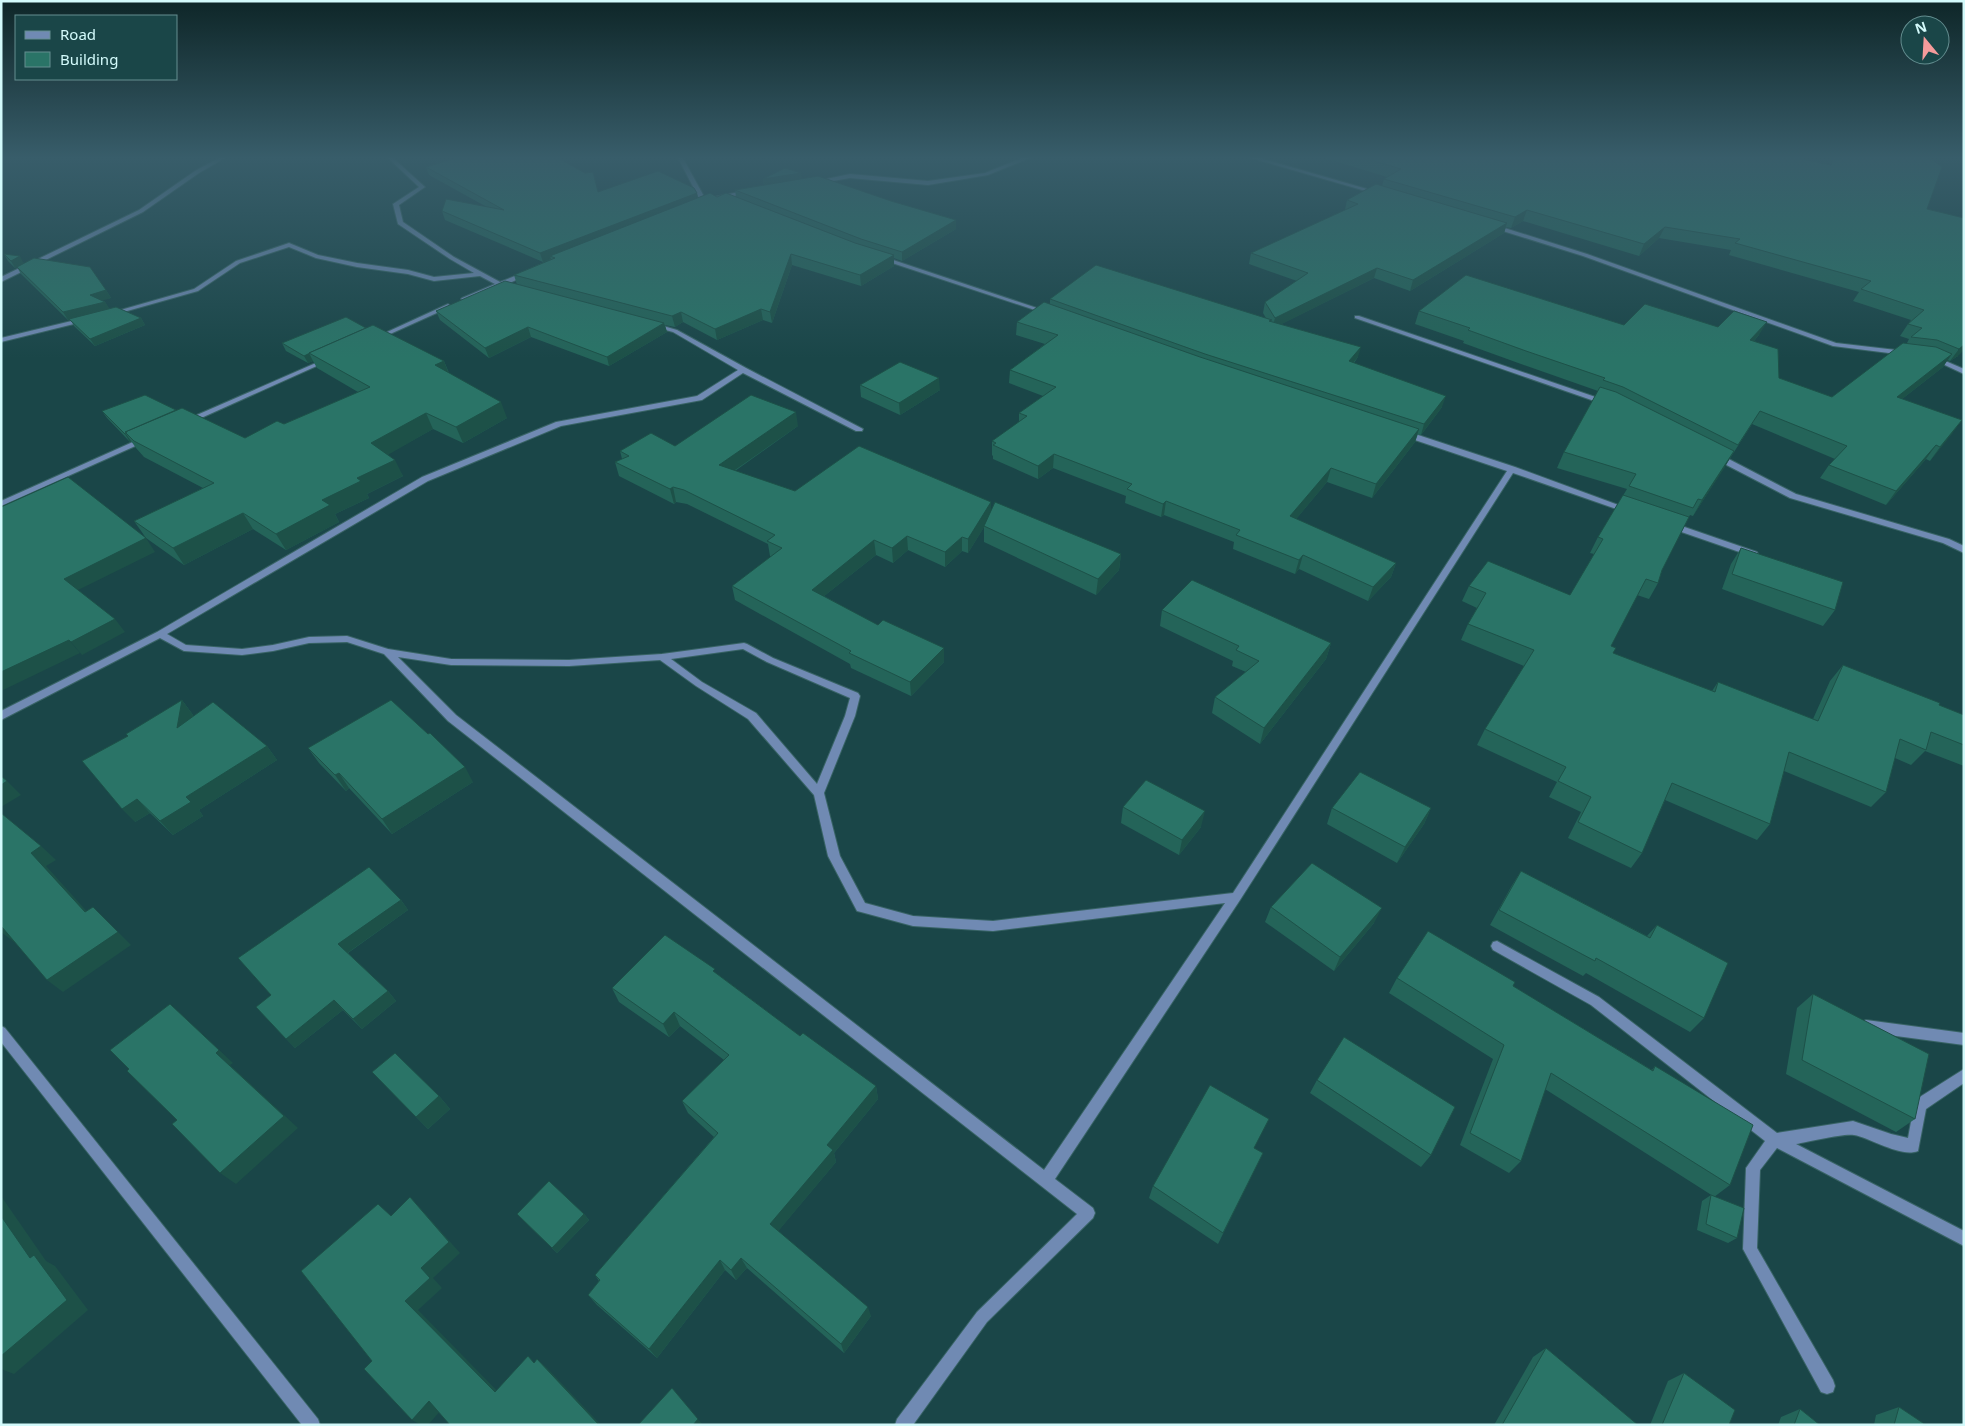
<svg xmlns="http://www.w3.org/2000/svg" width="1965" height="1426" font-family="'Noto Sans',sans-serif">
<rect width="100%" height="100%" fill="#1a4648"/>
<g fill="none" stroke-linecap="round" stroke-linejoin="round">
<g stroke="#386365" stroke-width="2">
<g id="street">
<polygon points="219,158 225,158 199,173 143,212 1,282 1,277 139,210 195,171"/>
<polygon points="388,158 393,158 425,187 399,205 403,222 454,257 500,282 525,272 529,272 529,274 503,286 464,301 461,299 462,298 495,284 480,276 434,281 408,274 357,267 316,258 289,247 240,263 198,291 113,315 110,313 194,289 236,261 289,243 318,255 357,263 408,270 434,277 474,273 450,259 398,224 393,204 419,187"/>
<polygon points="678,158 683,158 707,202 706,203 701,202"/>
<polygon points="1022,158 1030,158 988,175 928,185 850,178 815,184 812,182 850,174 928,181 985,173"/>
<polygon points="1251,158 1260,158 1381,193 1376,194"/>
<polygon points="749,190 752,192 751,193 717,199 714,197"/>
<polygon points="1492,224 1587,254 1836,343 1905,351 1908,353 1905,355 1833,346 1583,256 1490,227 1489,226"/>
<polygon points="880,257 884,257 1052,313 1047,314 880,259"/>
<polygon points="448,304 451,306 450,307 379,339 374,338"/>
<polygon points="1355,316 1359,316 1610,402 1609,404 1603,404 1355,318"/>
<polygon points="84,318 86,319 86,321 1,342 1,338"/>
<path d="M 653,323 L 677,330 L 746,368 L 863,429 L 862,431 L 856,431 L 743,373 L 702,400 L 561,426 L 428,481 L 167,634 L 186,645 L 242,649 L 273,645 L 309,637 L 347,636 L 388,649 L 451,659 L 569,660 L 662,654 L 744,643 L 747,644 L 773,658 L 858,693 L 860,696 L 855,716 L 824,793 L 840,856 L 865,903 L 913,916 L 993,921 L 1233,893 L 1507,471 L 1400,435 L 1400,431 L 1406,431 L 1515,467 L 1632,510 L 1628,513 L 1625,512 L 1513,473 L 1240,900 L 1055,1179 L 1093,1208 L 1095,1213 L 1093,1218 L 987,1322 L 913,1425 L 895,1425 L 897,1419 L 977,1312 L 1077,1214 L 448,721 L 384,654 L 347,642 L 309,643 L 273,651 L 242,655 L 184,651 L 160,638 L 1,720 L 1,711 L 157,632 L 422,477 L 556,422 L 697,396 L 738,370 L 673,332 L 651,326 L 650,325 ZM 743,649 L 767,662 L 850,698 L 845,716 L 817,784 L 756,713 L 702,682 L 671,659 ZM 398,657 L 451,665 L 569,666 L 660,660 L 696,686 L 748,719 L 814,795 L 828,856 L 857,911 L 861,912 L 913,926 L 993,931 L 1225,903 L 1044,1170 L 456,715 Z"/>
<polygon points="1932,357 1936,357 1964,369 1964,374 1932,359"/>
<polygon points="325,359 330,360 190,423 187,423 183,421"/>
<polygon points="144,437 147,437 151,439 1,506 1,501"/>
<polygon points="1713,454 1719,454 1796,494 1949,539 1964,546 1964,553 1943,543 1790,498 1713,458"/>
<polygon points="1670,522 1757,552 1758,554 1754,557 1751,556 1667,527 1667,523"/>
<path d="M 1497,941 L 1599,997 L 1777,1133 L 1853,1121 L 1891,1134 L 1908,1138 L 1915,1100 L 1964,1069 L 1964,1083 L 1926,1109 L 1918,1151 C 1901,1158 1871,1138 1854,1135 C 1844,1133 1808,1142 1796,1144 L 1964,1231 L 1964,1246 L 1777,1148 L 1760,1170 L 1757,1248 L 1833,1380 L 1835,1386 L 1833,1392 L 1827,1394 L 1821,1392 L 1743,1249 L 1746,1168 L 1765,1141 L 1591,1005 L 1493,950 L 1491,946 L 1493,942 Z"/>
<polygon points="1866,1020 1964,1033 1964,1045 1866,1032 1862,1030 1860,1026 1862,1022"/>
<polygon points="1,1026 5,1028 318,1419 320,1425 302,1425 1,1042"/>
</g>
</g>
<use href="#street" fill="#708ab3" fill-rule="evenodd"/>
</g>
<g fill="#246459">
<polygon points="1325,158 1798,158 1829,164 1831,158 1930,158 1927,209 1964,218 1958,356 1950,361 1947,360 1943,367 1902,399 1962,420 1930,461 1926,459 1886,505 1820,478 1829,465 1835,459 1752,424 1693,516 1690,515 1662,570 1658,583 1649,599 1637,595 1611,646 1613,653 1712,691 1718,682 1813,719 1830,681 1843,665 1939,705 1964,715 1964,766 1925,751 1911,765 1895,758 1886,792 1871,807 1784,771 1770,824 1757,840 1665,800 1642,853 1631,868 1568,838 1581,812 1549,797 1557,782 1477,745 1485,729 1524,666 1461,640 1468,624 1477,608 1462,601 1469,586 1570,595 1594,554 1590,553 1598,537 1627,489 1557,468 1564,452 1598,391 1521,364 1463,343 1464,341 1415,324 1419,311 1624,325 1718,327 1759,335 1754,341 1779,378 1832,397 1907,343 1909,339 1900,336 1908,324 1911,320 1853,301 1859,292 1729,255 1731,250 1659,238 1639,256 1523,221 1511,228 1506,227 1504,233 1410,291 1374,278 1281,324 1358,357 1354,363 1442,407 1421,435 1418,434 1415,442 1372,498 1327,482 1296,519 1396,563 1391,577 1368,601 1299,569 1295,574 1233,549 1234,542 1164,515 1161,517 1125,503 1126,496 1053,468 1038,479 993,459 993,456 992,455 992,441 1019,422 1019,413 1043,396 1009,383 1010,370 1045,344 1016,335 1017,322 1050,304 1050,299 1266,318 1263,313 1265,302 1297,281 1249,264 1251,253 1345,210 1347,200 1382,186 1384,179 1387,177"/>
<polygon points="426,167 598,192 697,193 698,198 736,197 735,190 764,185 763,179 801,173 801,179 891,201 956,220 956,229 902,261 894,258 894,266 861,286 792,265 772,323 763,320 717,340 683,322 675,327 665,325 667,332 609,366 531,337 489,358 440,320 436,311 517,285 514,275 551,259 543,262 445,220 442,211 485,206 429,175"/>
<polygon points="4,254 24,263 106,290 111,298 101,300 105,302 109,309 141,318 145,325 95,346 74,326 70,319 68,320 21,274 17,267 15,268 8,261"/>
<polygon points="366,328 444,361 449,373 507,418 463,443 433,429 388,454 403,476 367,494 369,498 335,514 339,522 286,550 253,529 184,565 146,538 134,521 203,488 144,457 136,448 131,441 130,442 107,418 102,411 176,410 245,438 284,424 358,392 317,368 313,361 308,363 286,351 282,343"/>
<polygon points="860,385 940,390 900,415 861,397"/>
<polygon points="798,426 735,471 795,491 991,502 991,512 1121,554 1119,570 1096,595 984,542 984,527 968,553 962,551 945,567 908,550 893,563 876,555 824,596 944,662 911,696 851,668 850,664 735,600 732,586 772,556 770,556 768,544 687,504 676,502 674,504 619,476 615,462 622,459 620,451 675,446"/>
<polygon points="1741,548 1835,610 1823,626 1722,589 1731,564"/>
<polygon points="1162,610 1331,643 1326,659 1260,744 1212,713 1215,697 1246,672 1232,666 1233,661 1160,626"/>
<polygon points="182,700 193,715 193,716 267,746 277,760 199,810 203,816 173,835 150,813 135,822 128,736"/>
<polygon points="308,748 473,782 392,834 349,788 346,791 319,763"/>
<polygon points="1123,807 1201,827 1179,855 1121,823"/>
<polygon points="1332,808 1431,808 1424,824 1397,863 1327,824"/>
<polygon points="1521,871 1647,936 1657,925 1704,1018 1690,1032 1586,973 1583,976 1490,925 1511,887"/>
<polygon points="401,900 408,910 348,953 388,991 396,1001 362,1029 343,1010 295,1048 256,1007"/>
<polygon points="1271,907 1374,923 1334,971 1265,922"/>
<polygon points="716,973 800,1036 876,1086 878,1099 834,1153 836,1162 778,1231 871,1316 844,1353 747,1268 736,1280 725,1270 657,1358 597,1305 588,1295 599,1281 595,1275 714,1137 688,1113 682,1101 724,1060 680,1026 669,1037 619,1002 612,988"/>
<polygon points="1397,978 1513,986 1652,1070 1655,1066 1730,1185 1714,1197 1737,1238 1728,1243 1697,1230 1702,1201 1711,1195 1713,1196 1545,1089 1521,1161 1509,1173 1460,1145 1493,1059 1389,993"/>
<polygon points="1813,994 1915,1119 1896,1132 1786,1074 1797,1008"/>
<polygon points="372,1072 439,1096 450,1109 428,1129"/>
<polygon points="1317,1080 1431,1155 1421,1167 1310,1093"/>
<polygon points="1255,1149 1263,1153 1218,1244 1149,1198 1153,1186"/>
<polygon points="517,1214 584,1214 589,1220 557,1253"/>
<polygon points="1546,1348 1638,1425 1494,1425 1533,1357"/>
<polygon points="1684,1373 1729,1425 1650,1425 1668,1381"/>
<polygon points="1899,1407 1926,1425 1874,1425 1876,1415"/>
<polygon points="1800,1409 1820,1425 1778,1425 1781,1417"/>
</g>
<g fill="#1d5148">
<polygon points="801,173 802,180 764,185 763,179"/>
<polygon points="697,193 698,201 550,256 551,259 543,262 540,253"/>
<polygon points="1527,210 1523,221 1511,228 1515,217"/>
<polygon points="956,220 956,229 902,261 902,252"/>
<polygon points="1507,223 1504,233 1410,291 1413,280"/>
<polygon points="1665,227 1659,238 1639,256 1644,244"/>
<polygon points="791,254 792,265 772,323 770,312"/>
<polygon points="894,255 894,266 861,286 860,275"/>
<polygon points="20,256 24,264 15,268 11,261"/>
<polygon points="1377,268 1374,278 1272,329 1275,318"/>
<polygon points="106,290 111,298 95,303 90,295"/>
<polygon points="105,302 110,309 68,320 63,312"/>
<polygon points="761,309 763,320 717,340 715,329"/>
<polygon points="681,312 683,322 675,327 672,316"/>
<polygon points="141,318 145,325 95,346 90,339"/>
<polygon points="1767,322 1759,335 1743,353 1750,340"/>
<polygon points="664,323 667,332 609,366 607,357"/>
<polygon points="528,327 531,337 489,358 485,348"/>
<polygon points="1964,345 1964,350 1958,356 1950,361 1959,349"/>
<polygon points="1361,347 1358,357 1346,371 1349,361"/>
<polygon points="309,353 313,361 308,363 304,356"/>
<polygon points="1952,354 1943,367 1888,410 1897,397"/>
<polygon points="444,361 450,377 435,365"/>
<polygon points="939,378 940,390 900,415 899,403"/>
<polygon points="1446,396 1442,407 1421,435 1424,424"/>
<polygon points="501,402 507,418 463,443 456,427"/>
<polygon points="796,412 798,426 722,479 719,465"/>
<polygon points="426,413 433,429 379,460 371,443"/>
<polygon points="1962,420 1952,434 1930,461 1940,447"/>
<polygon points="1419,429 1415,442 1372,498 1376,484"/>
<polygon points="125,434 126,434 131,441 130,442"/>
<polygon points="1936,445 1926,459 1886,505 1896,491"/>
<polygon points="1734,451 1725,467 1693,516 1702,500"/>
<polygon points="1054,454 1053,468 1038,479 1038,466"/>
<polygon points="395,460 403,476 367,494 369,498 335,514 339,522 286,550 276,534 322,500 357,478"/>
<polygon points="1331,468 1327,482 1287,530 1290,516"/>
<polygon points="673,487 676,502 674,504 670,489"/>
<polygon points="1166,501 1164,515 1161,517 1163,504"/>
<polygon points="991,502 991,516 968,553 968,539"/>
<polygon points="243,513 253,529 184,565 173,548"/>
<polygon points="907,536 908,550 893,563 892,548"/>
<polygon points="962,537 962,551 945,567 945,552"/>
<polygon points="146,538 155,552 74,592 64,579"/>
<polygon points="874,540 876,555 814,604 812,590"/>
<polygon points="1121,554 1119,570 1096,595 1098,579"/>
<polygon points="1303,555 1299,569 1295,574 1299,560"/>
<polygon points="1396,563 1391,577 1368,601 1373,587"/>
<polygon points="115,619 125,632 82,655 71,642"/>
<polygon points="69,640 80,653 1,691 1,672"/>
<polygon points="1331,643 1326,659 1260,744 1264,728"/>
<polygon points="944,648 944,662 911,696 910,682"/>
<polygon points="182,700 193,715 188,742 177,728"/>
<polygon points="267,746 277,760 199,810 203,816 173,835 160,821 186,797"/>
<polygon points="465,767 473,782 392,834 382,819"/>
<polygon points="339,773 349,788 346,791 335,775"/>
<polygon points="7,781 21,795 1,807 1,785"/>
<polygon points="137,799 150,813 135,822 122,809"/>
<polygon points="1431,808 1424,824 1397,863 1405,847"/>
<polygon points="1205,811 1201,827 1179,855 1182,840"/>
<polygon points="41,846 56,860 46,866 99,925 85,912 31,853"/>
<polygon points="401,900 408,910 346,954 338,944"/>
<polygon points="93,907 131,945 63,992 47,980"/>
<polygon points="1382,908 1374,923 1334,971 1340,957"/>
<polygon points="2,927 18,940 14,942 1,932 1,928"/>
<polygon points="388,991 396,1001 362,1029 353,1019"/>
<polygon points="334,1000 343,1010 295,1048 286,1039"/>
<polygon points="170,1004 233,1063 230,1065 298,1128 236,1184 220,1173 216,1053"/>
<polygon points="674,1012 680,1026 669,1037 663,1024"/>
<polygon points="876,1086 878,1099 834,1153 836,1162 775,1235 770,1224 827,1145"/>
<polygon points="439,1096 450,1109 428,1129 416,1117"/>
<polygon points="1,1196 46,1261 55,1266 88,1310 14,1374 1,1369 1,1356 30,1258 1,1216"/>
<polygon points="410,1197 421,1209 460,1253 433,1278 442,1288 418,1310 506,1400 495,1392 405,1301 421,1268"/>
<polygon points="584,1214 589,1220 557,1253 552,1248"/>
<polygon points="741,1258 747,1268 736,1280 731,1270"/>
<polygon points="720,1260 725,1270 657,1358 649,1349"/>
<polygon points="868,1307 871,1316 844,1353 841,1344"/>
<polygon points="537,1359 547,1368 601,1425 599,1425"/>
<polygon points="672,1388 703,1425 693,1425"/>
<polygon points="429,1401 442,1409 428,1425 421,1425 412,1420"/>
</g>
<g fill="#2a7467" stroke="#1d5148">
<polygon points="456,158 558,158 585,173 593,172 598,192 658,171 694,188 697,193 540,253 442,211 446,199 504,210 426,167"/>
<polygon points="1364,158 1798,158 1831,165 1834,158 1930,158 1942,167 1927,209 1964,218 1964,345 1959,349 1937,340 1911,337 1922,328 1908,324 1924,310 1861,289 1871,281 1735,243 1740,239 1665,227 1644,244 1527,210 1515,217 1384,179 1401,169"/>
<polygon points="785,168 801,173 763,179"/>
<polygon points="818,176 891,201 956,220 902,252 861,239 735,190"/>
<polygon points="1376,184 1507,223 1413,280 1377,268 1275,318 1265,302 1308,273 1251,253 1358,204 1347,200"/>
<polygon points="710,193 717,197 726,193 855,243 894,255 860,275 791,254 770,312 761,309 715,329 681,312 672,316 514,275 555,258 550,256"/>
<polygon points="4,254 20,256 11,261"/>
<polygon points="34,258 90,267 106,290 90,295 105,302 63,312 17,267"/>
<polygon points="1096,265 1272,320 1269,321 1361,347 1349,361 1446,396 1424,424 1205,354 1050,299"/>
<polygon points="1466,275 1624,325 1645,304 1718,327 1734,311 1767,322 1750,340 1778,349 1779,378 1832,397 1903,343 1936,347 1952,354 1897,397 1962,420 1940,447 1936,445 1896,491 1829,465 1847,446 1760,411 1738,445 1623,387 1603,380 1605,378 1526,351 1468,330 1470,328 1419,311"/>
<polygon points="505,281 664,323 607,357 528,327 485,348 436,311"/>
<polygon points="1044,302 1200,357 1419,429 1376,484 1331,468 1290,516 1396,563 1373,587 1303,555 1299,560 1236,535 1240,530 1166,501 1163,504 1127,489 1132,484 1054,454 1038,466 993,445 996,443 992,441 1027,416 1019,413 1056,387 1010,370 1058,335 1017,322"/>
<polygon points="116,307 141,318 90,339 69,319"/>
<polygon points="346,317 366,328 309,353 310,353 304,356 282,343"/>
<polygon points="373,325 444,361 435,365 501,402 456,427 426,413 371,443 395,460 357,478 361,481 322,500 330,505 276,534 243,513 173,548 134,521 214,483 134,441 125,432 182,408 245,438 277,421 284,424 370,387 309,353"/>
<polygon points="900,362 939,378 899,403 860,385"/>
<polygon points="1600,387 1616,392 1734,451 1702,500 1698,499 1693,508 1629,486 1636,474 1564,452"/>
<polygon points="145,395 176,410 125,432 127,433 125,434 102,411"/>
<polygon points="751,395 796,412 719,465 795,491 859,446 991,502 968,539 962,537 945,552 907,536 892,548 874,540 812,590 878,625 883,620 944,648 910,682 849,653 851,651 732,586 782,548 767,541 775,535 684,490 673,487 670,489 615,462 629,456 620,451 651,433 675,446"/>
<polygon points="68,477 146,538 64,579 115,619 71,642 69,640 1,672 1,507"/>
<polygon points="1623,495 1689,517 1662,570 1658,583 1646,579 1611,646 1616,648 1613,653 1715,692 1718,682 1818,721 1843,665 1940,703 1939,705 1964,715 1964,745 1931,732 1926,750 1900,739 1886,792 1789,752 1770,824 1672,783 1642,853 1578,822 1591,797 1558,781 1566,767 1485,729 1534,650 1468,624 1486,593 1469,586 1488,561 1570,595 1603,539 1598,537"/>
<polygon points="995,502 1121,554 1098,579 984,526"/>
<polygon points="1741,548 1843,582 1835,610 1732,574"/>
<polygon points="1192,580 1331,643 1264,728 1215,697 1259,661 1236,650 1239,646 1162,610"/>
<polygon points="182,700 177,728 213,702 267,746 186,797 191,802 160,821 137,799 122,809 82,761 128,736 126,734"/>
<polygon points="391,700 428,734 430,733 465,767 382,819 339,773 335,775 308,748"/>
<polygon points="1360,772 1431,808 1405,847 1332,808"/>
<polygon points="1,776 7,781 1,785"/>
<polygon points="1146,780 1205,811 1182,840 1123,807"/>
<polygon points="1,813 41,846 31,853 85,912 93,907 118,932 47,980 2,927 1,928"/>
<polygon points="1312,863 1382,908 1340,957 1271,907"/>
<polygon points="369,867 401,900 338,944 388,991 353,1019 334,1000 286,1039 256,1007 271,995 238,958"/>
<polygon points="1521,871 1650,938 1657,925 1728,963 1704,1018 1596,958 1595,961 1499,910"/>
<polygon points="1428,931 1515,982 1513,986 1653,1071 1655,1066 1753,1125 1730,1185 1551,1073 1521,1161 1470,1133 1504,1045 1397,978"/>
<polygon points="665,935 715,969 713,971 800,1036 803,1033 876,1086 827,1145 833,1150 770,1224 868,1307 841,1344 741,1258 731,1270 720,1260 649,1349 588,1295 600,1280 595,1275 718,1133 682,1101 729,1055 674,1012 663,1024 612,988"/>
<polygon points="1813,994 1929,1054 1915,1119 1802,1060"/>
<polygon points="170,1004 219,1050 216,1053 284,1116 220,1173 172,1124 177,1120 127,1071 129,1069 110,1050"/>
<polygon points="1344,1037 1455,1107 1431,1155 1317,1080"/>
<polygon points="395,1053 439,1096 416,1117 372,1072"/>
<polygon points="1210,1085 1269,1119 1254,1148 1263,1153 1223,1233 1153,1186"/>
<polygon points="549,1181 584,1214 552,1248 517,1214"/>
<polygon points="1711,1195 1744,1208 1737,1238 1706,1224"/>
<polygon points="410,1197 449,1242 421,1268 430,1278 405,1301 495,1392 528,1356 534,1363 537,1359 599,1425 450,1425 429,1401 412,1420 364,1369 372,1361 301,1271 378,1204 391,1216"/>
<polygon points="1,1216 30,1258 34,1255 67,1300 1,1356"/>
<polygon points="1546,1348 1638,1425 1502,1425"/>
<polygon points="1684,1373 1735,1410 1729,1425 1662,1425"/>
<polygon points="672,1388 698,1419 693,1425 638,1425"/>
<polygon points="1899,1407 1926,1425 1894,1425"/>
<polygon points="1800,1409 1820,1425 1794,1425"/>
</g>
<linearGradient id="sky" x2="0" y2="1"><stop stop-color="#0e2628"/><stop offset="0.44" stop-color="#385d6a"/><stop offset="1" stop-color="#385d6a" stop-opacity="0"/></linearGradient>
<rect width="1965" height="358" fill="url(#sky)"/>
<rect width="1965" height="1426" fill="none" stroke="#d3fafb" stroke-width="5"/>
<rect x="15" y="15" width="162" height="65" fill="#1a4648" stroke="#648e90"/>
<rect x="25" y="31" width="25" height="8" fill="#708ab3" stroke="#648e90"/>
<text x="60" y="40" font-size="15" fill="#d3fafb">Road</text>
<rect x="25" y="52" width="25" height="15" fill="#2a7467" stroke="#648e90"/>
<text x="60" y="65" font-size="15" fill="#d3fafb">Building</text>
<g transform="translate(1925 40) rotate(342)"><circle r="24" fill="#1a4648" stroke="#648e90"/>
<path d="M0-4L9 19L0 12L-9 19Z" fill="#f59b9b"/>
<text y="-8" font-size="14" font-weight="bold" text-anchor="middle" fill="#d3fafb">N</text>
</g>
</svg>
